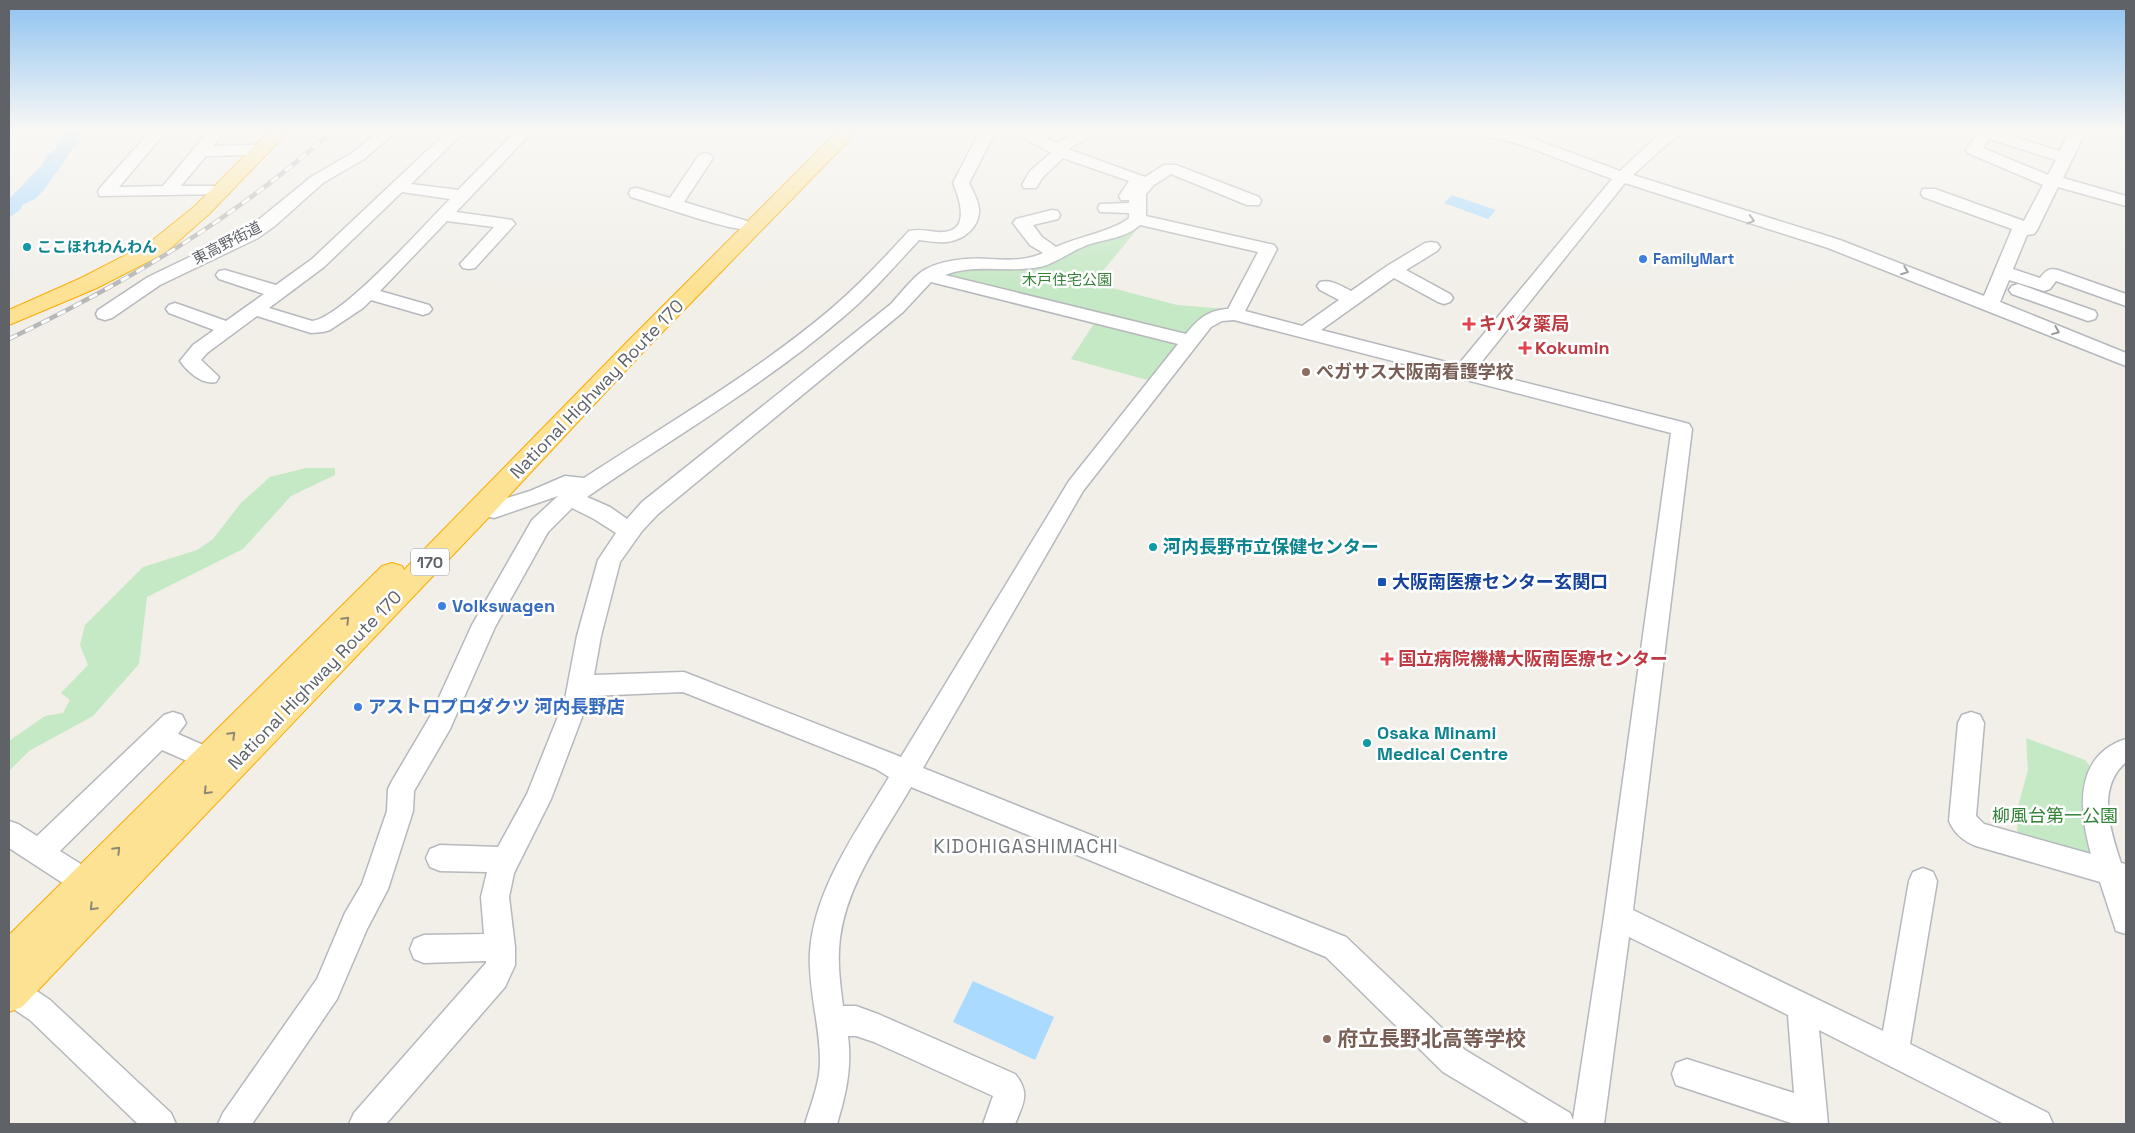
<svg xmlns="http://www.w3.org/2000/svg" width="2135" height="1133" font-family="'Space Grotesk','Noto Sans JP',sans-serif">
<rect width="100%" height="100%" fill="#f1efe8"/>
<g fill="#c5e8c5">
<path d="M 1139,227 L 1093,283 L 1177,305 L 1227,309 C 1207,312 1198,319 1187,335 L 942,275 C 967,265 989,271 1015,270 C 1040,268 1060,255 1084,246 C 1101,238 1121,236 1139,227 Z"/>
<polygon points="1095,322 1180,344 1151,381 1071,359"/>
<polygon points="306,468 335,468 335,475 291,496 243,549 147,597 139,664 93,716 29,751 9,771 9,741 45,716 63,713 70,700 61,693 88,665 80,645 85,625 143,567 197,550 213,539 241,503 270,477"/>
<polygon points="2026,738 2085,760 2096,773 2108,871 2017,838 2018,806 2028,770"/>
</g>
<g fill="#aadaff">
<polygon points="68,129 88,129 43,191 35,199 22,205 21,209 9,218 9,199 42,165 47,155 57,149 55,145"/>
<polygon points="1452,195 1496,210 1488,219 1444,203"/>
<polygon points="973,981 1054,1017 1035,1060 953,1022"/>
</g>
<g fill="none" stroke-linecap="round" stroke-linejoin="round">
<g stroke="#b5b8bc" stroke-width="3">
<g id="minor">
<polygon points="152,129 168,129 119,187 163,186 210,129 226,129 213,146 262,145 268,147 270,150 268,153 262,155 206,156 181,186 222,186 228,188 230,191 228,194 100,196 98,192 100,188"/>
<polygon points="381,129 399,129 364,159 323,183 276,225 258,238 160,285 112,318 105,320 98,318 96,314 98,310 148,277 246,230 311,177 352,153"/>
<path d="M 450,129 L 467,129 L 411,184 L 458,190 L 518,129 L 535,129 L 456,212 L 506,219 L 512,220 L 515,224 L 475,268 L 469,269 L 463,268 L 460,264 L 494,227 L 447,221 L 380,291 L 429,305 L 432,309 L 429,313 L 423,315 L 371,300 L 363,308 L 330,330 L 323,332 L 311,333 L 257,316 L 207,353 L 201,360 L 219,377 L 216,382 C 202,385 188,372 180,361 L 193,345 L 214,330 L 169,313 L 166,309 L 169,305 L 175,303 L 181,305 L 226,321 L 264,294 L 219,279 L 216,275 L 219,271 L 225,270 L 276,285 L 312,259 ZM 402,192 L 450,199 C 425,224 342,318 312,321 L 269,308 L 324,267 Z"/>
<path d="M 981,129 L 997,129 L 969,183 C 973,191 978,200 979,209 C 980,227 964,240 947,242 C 938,243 928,241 919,240 C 894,267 870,295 842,318 C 763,386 672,438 587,497 L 610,507 L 627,519 L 642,502 L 891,304 C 900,294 909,282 920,273 C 936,260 970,257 990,259 C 1008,260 1026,261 1043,253 L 1030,245 L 1013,223 L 1016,219 L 1052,210 L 1058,211 L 1060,215 L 1058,219 L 1033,225 L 1042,237 L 1056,247 C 1077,237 1114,231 1129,218 L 1129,213 L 1100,212 L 1098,208 L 1100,204 L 1129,203 L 1129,200 L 1121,200 L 1119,196 L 1129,181 L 1063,158 L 1043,177 L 1036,188 L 1024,188 L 1022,185 L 1030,171 L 1051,153 L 1022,137 L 1018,129 L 1034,129 L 1056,143 L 1082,129 L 1102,129 L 1099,132 L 1068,149 L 1145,177 L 1164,165 L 1176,165 L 1259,197 L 1261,201 L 1259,205 L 1247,205 L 1171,174 L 1154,185 L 1146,194 L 1146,216 L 1274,245 L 1277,249 L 1245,311 L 1302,326 L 1339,300 L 1320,290 L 1317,286 L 1320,282 C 1331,279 1341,286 1351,291 L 1387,266 L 1425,243 L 1431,242 L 1437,243 L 1440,247 L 1437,251 L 1406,270 L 1450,294 L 1453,298 L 1450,302 L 1444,304 L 1438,302 L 1394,278 L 1321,330 L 1458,365 L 1612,179 L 1522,145 L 1473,132 L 1470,129 L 1497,129 L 1534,139 L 1620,171 L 1653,140 L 1669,129 L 1688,129 L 1665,146 L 1633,175 L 1840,240 L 1984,296 L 2012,229 L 1923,197 L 1921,193 L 1923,189 L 1935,189 L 2024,221 L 2043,185 L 1968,153 L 1966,150 L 1979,130 L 1988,129 L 2060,151 L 2071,129 L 2087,129 L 2063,178 L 2126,196 L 2126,206 L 2058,187 L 2037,230 L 2034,234 L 2027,235 L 2013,269 L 2040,278 C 2046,270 2049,268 2058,270 L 2126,294 L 2126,306 L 2056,281 L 2050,289 L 2044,291 L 2009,280 L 2000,302 L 2126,353 L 2126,366 L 1828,248 L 1625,183 L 1475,370 L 1682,422 L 1689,424 L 1692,429 L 1633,910 L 1883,1031 L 1909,881 L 1913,872 L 1923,868 L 1933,872 L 1937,881 L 1910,1044 L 2048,1113 L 2053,1124 L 2004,1124 L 1819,1030 L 1828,1124 L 1794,1124 L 1676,1085 L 1672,1074 L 1676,1063 L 1687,1059 L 1794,1093 L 1788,1015 L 1629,937 L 1604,1124 L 1530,1124 L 1443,1072 L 1326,957 L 911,787 C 884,834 847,883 840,938 C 837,961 840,983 843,1006 L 856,1006 L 878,1014 L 1015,1074 C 1031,1093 1023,1104 1015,1124 L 983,1124 L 993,1096 L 874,1042 L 856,1036 L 848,1036 C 852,1068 846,1094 837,1124 L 805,1124 C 811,1104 820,1083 820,1061 C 820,1025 808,989 810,952 C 814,889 858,829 889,777 L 876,769 L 683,692 L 590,696 L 551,799 L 514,873 L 509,897 L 515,947 L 515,965 L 505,987 L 386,1124 L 349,1124 L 354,1113 L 486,963 L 486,961 L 424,963 L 414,959 L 410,949 L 414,939 L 424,935 L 484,934 L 481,897 L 487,872 L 440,871 L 430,867 L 426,858 L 430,849 L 440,845 L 498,847 L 527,794 L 565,699 L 577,636 L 598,560 L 616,533 L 594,519 L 572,508 L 548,532 L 495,627 L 450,729 L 414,791 L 413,811 L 388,889 L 367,929 L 337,999 L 252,1124 L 218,1124 L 223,1113 L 317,979 L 345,913 L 362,884 L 387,811 L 388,789 L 392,781 L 431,715 L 472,625 L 532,520 L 558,496 L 494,518 L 475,513 L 472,507 L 475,501 L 483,499 L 494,502 L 530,491 L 565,476 L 584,478 C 667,424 755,373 831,309 C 859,285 884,258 909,231 C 921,228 932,233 944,232 C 971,230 959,197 953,183 ZM 1989,139 L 2056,160 L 2048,175 L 1983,148 ZM 1140,225 L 1258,252 L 1228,309 C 1208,310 1198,319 1186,334 L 945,275 C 974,264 1004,272 1034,268 C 1053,266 1069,252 1087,245 C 1105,239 1126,238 1140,225 ZM 931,282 L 1178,344 L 1069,481 L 901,757 L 684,672 L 594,675 L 601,636 L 620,562 L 642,531 L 658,514 L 903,312 ZM 1234,320 L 1671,433 L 1604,917 L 1573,1120 L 1570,1113 L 1465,1050 L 1346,937 L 923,768 L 1083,491 L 1211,327 L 1222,321 Z"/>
<path d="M 705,153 L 711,155 L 713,158 L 684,202 L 747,221 L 750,225 L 747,229 C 733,232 651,203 631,197 L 629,193 L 631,189 L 637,188 L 670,198 L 699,155 Z"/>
<polygon points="2018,284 2095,311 2097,315 2095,319 2088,321 2012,294 2009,290 2012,286"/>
<polygon points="173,712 182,715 186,723 178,734 217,751 221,759 217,767 208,770 162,750 60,851 95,873 99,882 95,891 85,895 75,891 9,848 9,821 18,824 37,836 164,715"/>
<path d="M 1971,712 L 1980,715 L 1984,723 L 1976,816 L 1984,824 L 2091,854 C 2079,811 2073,756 2126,739 L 2126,762 C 2096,788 2110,830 2121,863 L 2126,864 L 2126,934 L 2116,931 L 2100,882 L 1976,846 C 1963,841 1954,833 1949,821 L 1958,723 L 1962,715 Z"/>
<polygon points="9,975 19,979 50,1000 171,1113 176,1124 138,1124 30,1020 9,1006"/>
</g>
</g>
<g stroke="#f9ab00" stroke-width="2">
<g id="highway">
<polygon points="271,129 291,129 209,214 165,253 97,288 9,325 9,310 81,278 149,243 195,206"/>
<polygon points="840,129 860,129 645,350 492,514 22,1007 9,1012 9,935 382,566 392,563 402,566 404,570 629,340"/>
</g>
</g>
<use href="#minor" fill="#fff" fill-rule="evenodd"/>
<use href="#highway" fill="#fde293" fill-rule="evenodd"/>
<g stroke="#b6b7b8" stroke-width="4.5">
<path id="rail" d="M 9,339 C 131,280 234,219 335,129"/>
</g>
<use href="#rail" stroke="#fff" stroke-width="3" stroke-dasharray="9" stroke-linecap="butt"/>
</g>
<defs><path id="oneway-chevron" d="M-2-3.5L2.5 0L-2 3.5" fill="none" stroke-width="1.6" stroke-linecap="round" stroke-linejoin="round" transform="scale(1.25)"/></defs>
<g stroke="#979a9d">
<use href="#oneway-chevron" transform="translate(1751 220) rotate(16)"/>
<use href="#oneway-chevron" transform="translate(1905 271) rotate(21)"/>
<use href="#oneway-chevron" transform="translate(2056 331) rotate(22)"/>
</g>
<g stroke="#8e8975">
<use href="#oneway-chevron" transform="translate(346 620) rotate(-45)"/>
<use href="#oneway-chevron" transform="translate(232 735) rotate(-45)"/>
<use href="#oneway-chevron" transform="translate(207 791) rotate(134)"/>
<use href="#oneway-chevron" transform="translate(117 850) rotate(-45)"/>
<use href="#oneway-chevron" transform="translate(93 907) rotate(134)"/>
</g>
<linearGradient id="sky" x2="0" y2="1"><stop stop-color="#8fc3f1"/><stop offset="0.45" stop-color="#f9f8f5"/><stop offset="1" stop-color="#f9f8f5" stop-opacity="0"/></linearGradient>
<rect width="2135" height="288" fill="url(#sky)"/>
<g fill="#0f9aa8" stroke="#fff" stroke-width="2">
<circle cx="27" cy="247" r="5"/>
<circle cx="1153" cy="547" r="5"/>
<circle cx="1367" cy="743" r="5"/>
</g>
<g fill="#3f7fe0" stroke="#fff" stroke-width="2">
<circle cx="1643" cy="259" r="5"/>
<circle cx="442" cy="606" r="5"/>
<circle cx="358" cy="707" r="5"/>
</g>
<g fill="#e0444e" stroke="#fff" stroke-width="2">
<path d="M1466.5 316.5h5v5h5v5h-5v5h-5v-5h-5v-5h5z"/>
<path d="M1522.5 340.5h5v5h5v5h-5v5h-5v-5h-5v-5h5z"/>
<path d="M1384.5 651.5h5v5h5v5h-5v5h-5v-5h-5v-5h5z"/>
</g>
<g fill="#8d6e63" stroke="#fff" stroke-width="2">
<circle cx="1306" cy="372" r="5"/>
<circle cx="1327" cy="1039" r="5"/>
</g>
<rect fill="#1a4fb4" stroke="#fff" stroke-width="2" x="1377" y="577" width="10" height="10" rx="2.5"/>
<g text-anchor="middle" stroke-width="5" stroke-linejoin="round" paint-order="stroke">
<g font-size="15" fill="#5f6368" stroke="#fff">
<text transform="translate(227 243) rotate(-27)" y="5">東高野街道</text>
</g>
<g font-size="15" font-weight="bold" fill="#0d838f" stroke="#fff" text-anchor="start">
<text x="37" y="252">ここほれわんわん</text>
</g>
<g font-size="15" font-weight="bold" fill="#366cbe" stroke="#fff" text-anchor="start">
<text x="1653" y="264">FamilyMart</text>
</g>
<g font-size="15" fill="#348238" stroke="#fff">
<text x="1067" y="285">木戸住宅公園</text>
</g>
<rect fill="#fff" stroke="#8f9295" stroke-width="1" x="411" y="548.5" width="38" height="27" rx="4"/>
<g font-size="16" font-weight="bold" fill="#5f6368">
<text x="430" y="568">170</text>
</g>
<g font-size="18" font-weight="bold" fill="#be3a42" stroke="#fff" text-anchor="start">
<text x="1479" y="330">キバタ薬局</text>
<text x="1535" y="354">Kokumin</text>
<text x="1398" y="665">国立病院機構大阪南医療センター</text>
</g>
<g font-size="18" font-weight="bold" fill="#785e54" stroke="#fff" text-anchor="start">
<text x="1316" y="378">ぺガサス大阪南看護学校</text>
</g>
<g font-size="18" fill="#5f6368" stroke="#fff">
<text transform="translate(597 389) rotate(-46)" y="6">National Highway Route 170</text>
<text transform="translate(315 680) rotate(-46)" y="6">National Highway Route 170</text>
</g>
<g font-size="18" font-weight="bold" fill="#0d838f" stroke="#fff" text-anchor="start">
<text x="1163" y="553">河内長野市立保健センター</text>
<text x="1377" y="739">Osaka Minami<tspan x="1377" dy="21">Medical Centre</tspan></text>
</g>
<g font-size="18" font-weight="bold" fill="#164399" stroke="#fff" text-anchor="start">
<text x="1392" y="588">大阪南医療センター玄関口</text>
</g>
<g font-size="18" font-weight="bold" fill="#366cbe" stroke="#fff" text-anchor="start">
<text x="452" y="612">Volkswagen</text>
<text x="368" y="713">アストロプロダクツ 河内長野店</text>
</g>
<g font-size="18" fill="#348238" stroke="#fff">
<text x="2055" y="822">柳風台第一公園</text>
</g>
<g font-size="19" letter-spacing="1" fill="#70757a" stroke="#fff">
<text x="1026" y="853">KIDOHIGASHIMACHI</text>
</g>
<g font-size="21" font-weight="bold" fill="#785e54" stroke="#fff" text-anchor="start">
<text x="1337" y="1046">府立長野北高等学校</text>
</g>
</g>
<rect width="2135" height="1133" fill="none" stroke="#5f6368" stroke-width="20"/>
</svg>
